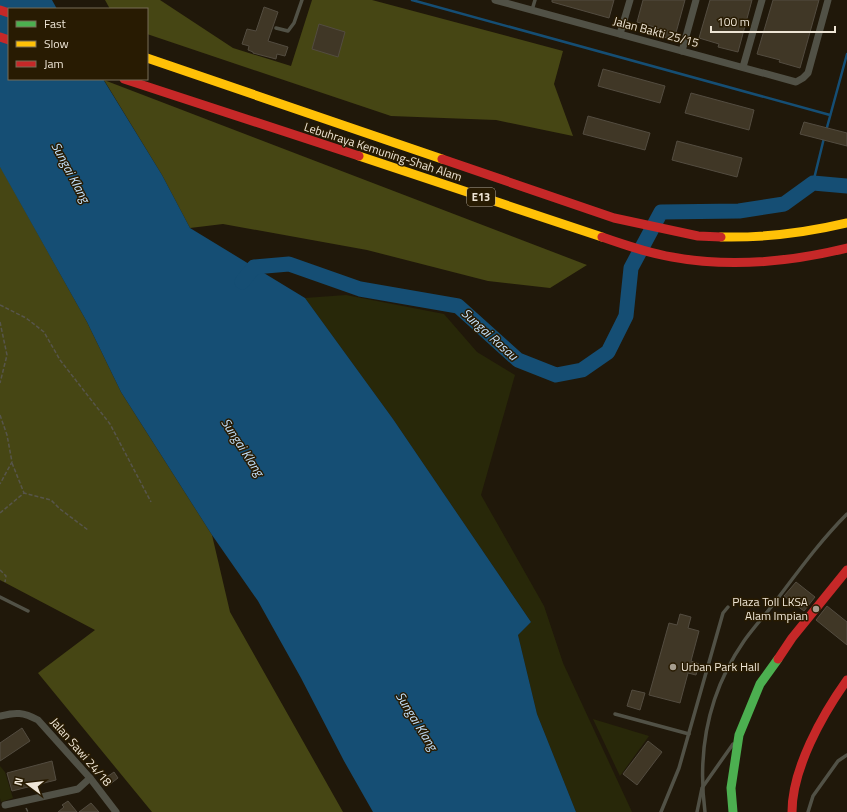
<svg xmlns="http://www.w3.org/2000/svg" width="847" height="812" font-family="'Titillium Web',sans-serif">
<rect width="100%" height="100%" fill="#20180a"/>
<g fill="#282809">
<polygon points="346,295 444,314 477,352 515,375 481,495 544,606 563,663 632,812 576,812 537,714 518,635 531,622 393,419 305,298"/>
<polygon points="593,719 649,736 620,776"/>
<polygon points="0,766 5,772 13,798 1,802 0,798"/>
</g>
<g fill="#464614">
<polygon points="105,0 160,0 233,48 291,66 312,0 372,0 563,51 554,84 573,136 496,120 391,116 147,34 147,9 110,9"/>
<polygon points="104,80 587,265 550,288 488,281 367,250 223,224 190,228 162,175"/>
<polygon points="0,166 87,322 121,392 212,535 230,612 343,812 152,812 38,673 95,630 0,580"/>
</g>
<polygon fill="#154e74" points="0,0 52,0 57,9 9,9 9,79 103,79 162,175 190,228 305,298 393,419 531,622 518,635 537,714 576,812 373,812 344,761 301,678 258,601 212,535 121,392 87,322 0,167"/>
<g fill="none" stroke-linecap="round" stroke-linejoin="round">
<g stroke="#154e74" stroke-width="2.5">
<polyline points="412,0 830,115"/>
<polyline points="826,131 847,54"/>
<polyline points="813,183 824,138"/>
</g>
<polyline stroke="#154e74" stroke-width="15" points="242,282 254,267 289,264 360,289 458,306 518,360 556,375 582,370 608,352 626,316 631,268 661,212 739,211 784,204 813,183 847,186"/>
</g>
<g fill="#403726" stroke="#534c40">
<polygon points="552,0 614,0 609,18 552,2"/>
<polygon points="643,0 685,0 674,40 656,35 658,28 637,22"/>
<polygon points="710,0 752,0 738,52 718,47 719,44 699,38"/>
<polygon points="773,0 819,0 800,68 779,62 780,60 757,54"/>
<polygon points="264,7 278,12 268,41 288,47 285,56 277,54 276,59 253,53 253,52 248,50 249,46 242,44 247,29 256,31"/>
<polygon points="319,24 345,32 338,57 312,49"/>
<polygon points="603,69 665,86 660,103 598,86"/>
<polygon points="691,93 754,110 749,130 685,113"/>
<polygon points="588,116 650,133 645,150 583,134"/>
<polygon points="804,122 847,133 847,146 800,134"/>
<polygon points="677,141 742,158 737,177 672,160"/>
<polygon points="796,582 815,597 804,611 784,596"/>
<polygon points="827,606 847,622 847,645 816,620"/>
<polygon points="680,614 691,617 688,628 699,631 691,661 699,664 696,675 688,673 680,703 649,695 669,623 677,625"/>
<polygon points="632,690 645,693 640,710 627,706"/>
<polygon points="22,728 30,741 0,761 0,743"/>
<polygon points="648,741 662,752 637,785 623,774"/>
<polygon points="52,761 56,780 12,791 7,773"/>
<polygon points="114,772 118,778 109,785 104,779"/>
<polygon points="68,801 77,812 58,812 64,807 62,805"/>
<polygon points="91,803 99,812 79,812"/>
</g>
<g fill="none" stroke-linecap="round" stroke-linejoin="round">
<g stroke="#57554b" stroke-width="1.5" stroke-dasharray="4 2" stroke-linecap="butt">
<polyline points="0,305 26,318 44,332 60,360 110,424 151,502"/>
<polyline points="0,322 7,355 0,383"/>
<polyline points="0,415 7,435 12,462 0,484"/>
<polyline points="12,463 24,493"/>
<polyline points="0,513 24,493 51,500 60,509 88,530"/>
<polyline points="0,570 6,576 5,582"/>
<polyline points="26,808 28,812"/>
</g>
<g stroke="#515146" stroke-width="3.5">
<polyline points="532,10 535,0"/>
<polyline points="276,28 288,31 294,23 302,0"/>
<polyline points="0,597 28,611"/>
<polyline points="615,714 689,734"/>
<polyline points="661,812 679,768 723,613 728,607"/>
<polyline points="697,812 702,788 733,744"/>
<path d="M 705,812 C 697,750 708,693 744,641 C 754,627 767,613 778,598 C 800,569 821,540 847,514"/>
<polyline points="808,812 813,796 838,761 847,755"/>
</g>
<g stroke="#515146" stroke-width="7">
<polyline points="495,0 796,82 803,78 808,73 828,0"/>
<polyline points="620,34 630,0"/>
<polyline points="682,51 696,0"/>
<polyline points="743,67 762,0"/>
<path d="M 0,716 C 16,712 23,712 38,720 L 90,778 L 116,812"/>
<polyline points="5,805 78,789 90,778"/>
</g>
<polyline stroke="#4caf50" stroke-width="9" points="733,812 731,788 739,735 760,684 778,659"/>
<g stroke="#ffc107" stroke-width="9">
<polyline points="147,58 442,159"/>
<polyline points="359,156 602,237"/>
<path d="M 721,237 C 764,238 805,233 847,223"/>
</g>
<g stroke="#c62828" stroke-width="9">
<polyline points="0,10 9,13"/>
<polyline points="0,37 9,40"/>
<polyline points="124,79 359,156"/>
<polyline points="442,159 614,218 698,236 721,237"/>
<path d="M 602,237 C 625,245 648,253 672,257 C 731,268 790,262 847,248"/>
<polyline points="778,659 792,638 847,570"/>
<path d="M 792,812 C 792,769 822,715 847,680"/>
</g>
</g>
<g fill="#a69d8f" stroke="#281b02" stroke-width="1.5">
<circle cx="816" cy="609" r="4"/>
<circle cx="673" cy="667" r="4"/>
</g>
<g text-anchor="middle" stroke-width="3" stroke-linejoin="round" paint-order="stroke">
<rect fill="#281b02" stroke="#b3a896" stroke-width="1" x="467" y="188" width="28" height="18" rx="3"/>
<g font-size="11" font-weight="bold" fill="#eee5d6">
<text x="481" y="201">E13</text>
</g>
<g font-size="12" fill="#eee5d6" stroke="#281b02">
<text transform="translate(656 32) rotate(15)" y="4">Jalan Bakti 25/15</text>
<text transform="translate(383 152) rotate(18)" y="4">Lebuhraya Kemuning-Shah Alam</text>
<text transform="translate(81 752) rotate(49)" y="4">Jalan Sawi 24/18</text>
</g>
<g font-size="12" fill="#eee5d6" stroke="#281b02" text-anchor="end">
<text x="808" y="606">Plaza Toll LKSA<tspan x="808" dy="14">Alam Impian</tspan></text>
<text x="681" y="671" text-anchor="start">Urban Park Hall</text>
</g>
<g font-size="13" font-style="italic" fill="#c4e3fe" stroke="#281b02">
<text transform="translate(71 172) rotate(62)" y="5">Sungai Klang</text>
<text transform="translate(490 334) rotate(42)" y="5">Sungai Rasau</text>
<text transform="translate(243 447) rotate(57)" y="5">Sungai Klang</text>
<text transform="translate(417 721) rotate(58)" y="5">Sungai Klang</text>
</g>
</g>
<rect x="8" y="8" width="140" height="72" fill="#281b02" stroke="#776c57"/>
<rect x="16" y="21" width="20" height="6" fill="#4caf50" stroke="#776c57"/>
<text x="44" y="28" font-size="12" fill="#eee5d6">Fast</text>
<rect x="16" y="41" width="20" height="6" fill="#ffc107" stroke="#776c57"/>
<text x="44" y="48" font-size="12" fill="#eee5d6">Slow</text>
<rect x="16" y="61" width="20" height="6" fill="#c62828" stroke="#776c57"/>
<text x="44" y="68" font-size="12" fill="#eee5d6">Jam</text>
<g transform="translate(28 784) rotate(285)" stroke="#281b02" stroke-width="3" paint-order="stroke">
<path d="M0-3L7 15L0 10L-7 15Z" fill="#eee5d6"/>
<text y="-6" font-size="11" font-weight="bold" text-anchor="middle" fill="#eee5d6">N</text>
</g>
<path d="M711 26v6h124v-6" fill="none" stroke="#eee5d6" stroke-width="2"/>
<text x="717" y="26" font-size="12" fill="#eee5d6" stroke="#281b02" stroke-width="3" paint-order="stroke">100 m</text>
</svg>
